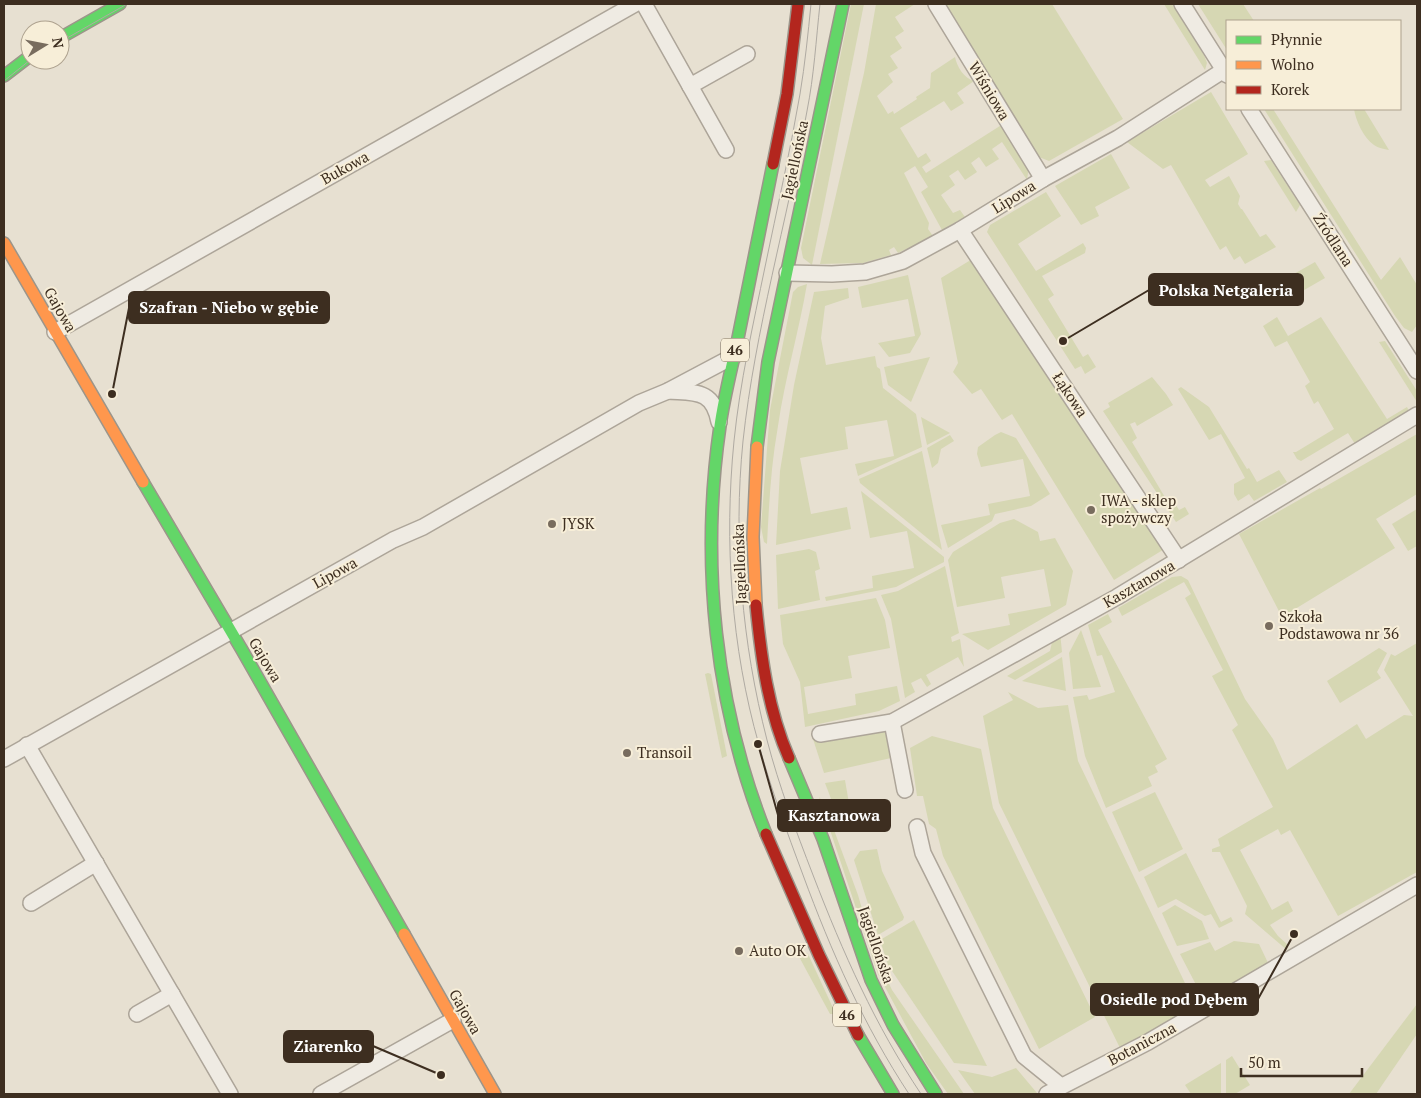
<svg xmlns="http://www.w3.org/2000/svg" width="1421" height="1098" font-family="'PT Serif',serif">
<rect width="100%" height="100%" fill="#e7e0d1"/>
<g fill="#d6d7b3">
<polygon points="851,4 864,4 812,265 803,258 801,248"/>
<path d="M 876,4 L 915,4 L 895,17 L 904,31 L 895,37 L 902,48 L 890,56 L 898,68 L 888,74 L 893,82 L 877,96 L 888,114 L 893,111 L 894,114 L 917,99 L 916,97 L 930,88 L 931,73 L 955,57 C 957,67 964,78 974,81 L 957,93 L 964,103 L 951,111 L 944,101 L 900,128 L 918,158 L 926,153 L 931,161 L 922,167 L 926,173 L 1003,124 L 1029,166 L 1027,180 L 1002,142 L 992,149 L 999,159 L 986,167 L 979,157 L 971,163 L 977,172 L 965,180 L 958,170 L 949,176 L 955,185 L 941,195 L 953,213 L 960,210 L 965,217 L 942,230 L 921,192 L 928,187 L 915,166 L 904,173 L 929,223 L 928,229 L 933,236 L 898,253 L 894,247 L 889,250 L 891,255 L 863,263 L 820,264 L 864,73 Z"/>
<polygon points="944,4 1052,4 1123,119 1049,161 1039,157"/>
<polygon points="1164,4 1172,4 1204,55 1207,63 1205,70"/>
<polygon points="1198,4 1243,4 1254,21 1227,21 1227,50"/>
<polygon points="1211,92 1248,154 1205,180 1210,187 1229,176 1240,196 1238,204 1241,209 1242,209 1260,237 1266,234 1276,247 1245,264 1240,256 1234,260 1226,246 1220,250 1171,165 1163,169 1127,142"/>
<polygon points="1264,109 1273,109 1381,280 1400,257 1417,285 1417,325 1412,332 1404,328 1395,316"/>
<path d="M 1354,109 L 1364,109 L 1389,150 C 1384,149 1378,148 1374,145 C 1363,137 1356,121 1354,109 Z"/>
<polygon points="1111,154 1130,188 1095,207 1099,216 1081,225 1055,186"/>
<polygon points="1271,160 1300,205 1296,212 1264,161"/>
<polygon points="1046,192 1061,216 1018,244 1036,271 1083,243 1086,248 1085,253 1042,276 1054,295 1048,299 1083,357 1088,354 1096,367 1085,374 1081,366 1075,369 987,232 990,225"/>
<polygon points="974,258 1166,548 1114,580 1012,414 1002,420 981,389 972,394 953,372 958,363 941,278"/>
<polygon points="1315,262 1325,278 1299,293 1279,284 1278,283"/>
<polygon points="908,275 921,334 910,353 889,357 878,343 915,336 908,299 862,308 858,287"/>
<path d="M 807,284 C 799,331 785,378 778,426 C 771,465 769,504 767,544 L 764,542 L 761,527 L 770,410 L 793,292 L 798,287 Z"/>
<polygon points="848,288 849,298 825,306 821,338 826,365 875,356 877,367 880,369 883,388 916,414 922,447 858,476 855,464 894,456 887,420 845,427 848,449 800,458 811,514 847,507 851,529 776,545 780,471 794,385 814,292"/>
<polygon points="1277,317 1288,336 1321,317 1387,419 1407,407 1409,411 1355,444 1348,433 1301,461 1297,459 1293,452 1296,452 1334,429 1318,401 1314,404 1305,386 1310,382 1287,341 1275,347 1263,326"/>
<polygon points="1385,341 1417,391 1417,402 1379,342"/>
<polygon points="930,357 911,402 888,385 884,367"/>
<polygon points="1152,377 1166,394 1173,405 1137,426 1135,422 1130,424 1137,438 1132,442 1166,499 1171,497 1179,510 1185,507 1189,514 1176,522 1103,411 1110,407 1108,403"/>
<polygon points="1181,387 1209,407 1247,469 1249,468 1257,482 1279,470 1287,482 1254,501 1249,494 1238,501 1234,494 1234,484 1245,478 1221,434 1209,440 1178,389"/>
<polygon points="921,417 950,433 927,445"/>
<polygon points="1001,432 1016,438 1050,494 1031,506 995,514 992,521 948,548 941,525 990,515 988,504 1030,496 1023,459 981,467 977,454 978,447 995,435"/>
<polygon points="1417,434 1417,494 1376,519 1395,548 1282,617 1239,534 1320,488 1321,489"/>
<polygon points="950,435 954,441 941,449 938,463 932,468 927,448"/>
<polygon points="922,451 942,550 860,483 859,479"/>
<polygon points="861,491 944,557 944,562 896,587 826,601 825,597 873,588 872,576 914,568 907,531 870,538"/>
<polygon points="1417,509 1417,546 1408,551 1392,524"/>
<polygon points="1014,519 1038,532 1040,541 1055,538 1073,571 1066,605 988,650 962,634 1010,625 1008,614 1051,606 1044,569 1001,577 1005,598 957,607 948,560 953,552 1000,523"/>
<polygon points="809,549 816,552 820,569 815,571 820,600 778,609 776,555"/>
<polygon points="945,566 959,633 951,637 952,642 960,639 964,667 958,657 926,675 931,684 927,687 921,678 911,683 915,692 905,698 891,619 881,595 898,591"/>
<polygon points="1181,576 1188,580 1245,699 1273,739 1287,770 1357,724 1366,739 1404,715 1413,716 1384,670 1391,654 1395,656 1417,643 1417,872 1338,916 1290,830 1281,835 1278,829 1240,850 1272,910 1288,901 1293,911 1270,925 1278,936 1288,945 1287,950 1245,914 1247,906 1220,852 1212,852 1212,849 1220,846 1218,839 1273,807 1232,730 1238,725 1212,676 1223,670 1185,598 1191,594 1184,582 1122,616 1118,608 1172,577"/>
<polygon points="876,598 885,620 890,648 848,656 852,678 804,687 808,714 856,705 855,694 897,686 900,701 879,711 805,727 800,682 783,644 780,615"/>
<polygon points="1108,614 1112,622 1098,630 1167,759 1155,766 1158,772 1148,777 1152,786 1106,808 1085,756 1073,697 1087,695 1089,700 1115,692 1102,655 1097,656 1088,625"/>
<polygon points="1081,630 1101,687 1073,689 1069,653"/>
<polygon points="1060,632 1062,652 1015,680 1007,676 1050,651 1053,638"/>
<polygon points="1379,648 1387,653 1377,672 1381,678 1340,703 1327,681"/>
<polygon points="1062,657 1066,691 1022,681"/>
<polygon points="708,673 711,674 727,756 722,758 705,674"/>
<polygon points="1008,692 1038,708 1068,705 1078,761 1197,1008 1121,1050 999,803 983,716 1013,700"/>
<polygon points="883,728 888,739 891,758 824,773 813,739"/>
<polygon points="932,736 981,749 993,808 1095,1017 1039,1049 943,856 936,829 929,824 923,796 917,796 910,748"/>
<polygon points="845,780 852,821 841,825 825,783"/>
<polygon points="1155,792 1183,849 1139,872 1112,812"/>
<polygon points="819,797 824,803 858,895 875,954 892,990 964,1094 948,1094 926,1063 878,974"/>
<polygon points="877,849 882,871 904,917 903,920 878,935 854,860 860,851"/>
<polygon points="1186,853 1221,922 1231,917 1233,921 1219,928 1211,914 1205,916 1176,899 1158,908 1144,877"/>
<polygon points="1175,905 1202,921 1209,939 1177,946 1162,913"/>
<polygon points="914,920 987,1066 954,1063 888,965 880,940"/>
<polygon points="1234,941 1259,944 1270,967 1205,1002 1180,954 1210,942 1215,951"/>
<polygon points="802,951 808,954 834,1010 834,1014 830,1014 797,953"/>
<polygon points="1417,1004 1417,1034 1376,1094 1349,1094"/>
<polygon points="1232,1056 1250,1085 1235,1094 1226,1094 1226,1060"/>
<polygon points="1221,1063 1221,1094 1191,1094 1185,1085"/>
<polygon points="1016,1068 1037,1093 975,1094 958,1070 992,1077"/>
</g>
<g fill="none" stroke-linecap="round" stroke-linejoin="round">
<g stroke="#ada599" stroke-width="18">
<g id="street">
<polyline points="644,4 726,150"/>
<polyline points="936,4 1043,179"/>
<polyline points="1182,4 1227,75"/>
<polyline points="690,86 747,54"/>
<polyline points="1249,109 1417,371"/>
<polyline points="960,230 1179,560"/>
<polyline points="787,273 832,274 865,272 903,261 960,230 1043,179 1118,138 1224,70"/>
<polyline points="55,332 635,4"/>
<path d="M 668,391 C 695,393 713,389 719,422"/>
<polyline points="892,722 905,790"/>
<polyline points="820,734 892,722 1117,597 1417,415"/>
<polyline points="27,745 230,1094"/>
<polyline points="4,759 393,540 423,527 639,403 668,391 734,356"/>
<polyline points="917,827 923,853 1024,1056 1061,1086"/>
<polyline points="31,903 96,863"/>
<polyline points="137,1014 172,994"/>
<polyline points="321,1094 453,1020"/>
<polyline points="1047,1094 1148,1042 1417,885"/>
</g>
</g>
<g stroke="#9c958a" stroke-width="14">
<g id="fast">
<polyline points="60,38 120,4"/>
<polyline points="4,76 30,56"/>
<polyline points="757,447 768,362 843,4"/>
<polyline points="143,482 242,650 404,934"/>
<polyline points="789,758 823,839 871,980 893,1025 936,1094"/>
<path d="M 766,834 C 715,706 700,563 720,426 C 724,397 732,367 738,338 C 750,280 761,222 773,164"/>
<polyline points="858,1035 893,1094"/>
</g>
</g>
<g stroke="#9c958a" stroke-width="14">
<g id="slow">
<polyline points="4,243 143,482"/>
<polyline points="756,605 753,537 757,447"/>
<polyline points="404,934 495,1094"/>
</g>
</g>
<g stroke="#9c958a" stroke-width="14">
<g id="jam">
<polyline points="773,164 787,94 798,4"/>
<path d="M 756,605 C 761,657 768,710 789,758"/>
<polyline points="766,834 819,955 858,1035"/>
</g>
</g>
<use href="#street" stroke="#efebe3" stroke-width="15"/>
<use href="#fast" stroke="#63d668" stroke-width="11"/>
<use href="#slow" stroke="#ff974d" stroke-width="11"/>
<use href="#jam" stroke="#b3261e" stroke-width="11"/>
<g stroke="#afaaa2" stroke-width="1">
<path d="M 811,4 C 808,34 805,64 800,94 C 790,152 777,209 765,267 C 753,325 740,382 734,441 C 724,542 731,647 759,745 C 771,789 787,832 803,875 C 831,951 864,1026 909,1094"/>
<path d="M 820,4 C 816,40 814,76 807,111 C 787,221 755,330 743,441 C 733,541 742,643 767,740 C 779,786 796,831 813,875 C 843,953 875,1025 921,1094"/>
<polyline points="60,42 127,4"/>
<polyline points="4,81 30,60"/>
</g>
</g>
<g fill="#786c5e" stroke="#f7eed8" stroke-width="2">
<circle cx="1091" cy="510" r="5"/>
<circle cx="552" cy="524" r="5"/>
<circle cx="1269" cy="626" r="5"/>
<circle cx="627" cy="753" r="5"/>
<circle cx="739" cy="951" r="5"/>
</g>
<g text-anchor="middle" stroke-width="4" stroke-linejoin="round" paint-order="stroke">
<g fill="#f7eed8" stroke="#756857" stroke-width="1">
<rect x="721" y="338.5" width="28" height="23" rx="4"/>
<rect x="833" y="1003.5" width="28" height="23" rx="4"/>
</g>
<g font-size="14" font-weight="bold" fill="#3d2e20">
<text x="735" y="355">46</text>
<text x="847" y="1020">46</text>
</g>
<g font-size="15" fill="#3d2e20" stroke="#f7eed8">
<text transform="translate(989 91) rotate(59)" y="5">Wiśniowa</text>
<text transform="translate(795 160) rotate(-78)" y="5">Jagiellońska</text>
<text transform="translate(345 168) rotate(-29)" y="5">Bukowa</text>
<text transform="translate(1014 197) rotate(-32)" y="5">Lipowa</text>
<text transform="translate(1333 240) rotate(57)" y="5">Źródlana</text>
<text transform="translate(60 310) rotate(60)" y="5">Gajowa</text>
<text transform="translate(1070 395) rotate(56)" y="5">Łąkowa</text>
<text transform="translate(740 564) rotate(-92)" y="5">Jagiellońska</text>
<text transform="translate(335 573) rotate(-29)" y="5">Lipowa</text>
<text transform="translate(1139 584) rotate(-30)" y="5">Kasztanowa</text>
<text transform="translate(265 660) rotate(59)" y="5">Gajowa</text>
<text transform="translate(876 945) rotate(71)" y="5">Jagiellońska</text>
<text transform="translate(465 1012) rotate(60)" y="5">Gajowa</text>
<text transform="translate(1142 1044) rotate(-28)" y="5">Botaniczna</text>
</g>
<g font-size="15" fill="#3d2e20" stroke="#f7eed8" text-anchor="start">
<text x="1101" y="506">IWA - sklep<tspan x="1101" dy="17">spożywczy</tspan></text>
<text x="562" y="529">JYSK</text>
<text x="1279" y="622">Szkoła<tspan x="1279" dy="17">Podstawowa nr 36</tspan></text>
<text x="637" y="758">Transoil</text>
<text x="749" y="956">Auto OK</text>
</g>
</g>
<path fill="none" stroke="#3d2e20" stroke-width="2" d="M1063 341L1149 290M112 394L129 308M758 744L778 815M1294 934L1258 999M441 1075L373 1046"/>
<g fill="#3d2e20" stroke="#f7eed8" stroke-width="2">
<circle cx="1063" cy="341" r="5"/>
<circle cx="112" cy="394" r="5"/>
<circle cx="758" cy="744" r="5"/>
<circle cx="1294" cy="934" r="5"/>
<circle cx="441" cy="1075" r="5"/>
</g>
<g fill="#3d2e20" stroke="#3d2e20" stroke-width="2">
<rect x="1149" y="274" width="154" height="31" rx="5"/>
<rect x="129" y="292" width="200" height="31" rx="5"/>
<rect x="778" y="800" width="112" height="31" rx="5"/>
<rect x="1091" y="984" width="167" height="31" rx="5"/>
<rect x="284" y="1031" width="89" height="31" rx="5"/>
</g>
<g font-size="16" text-anchor="middle" font-weight="bold" fill="#fff">
<text x="1226" y="296">Polska Netgaleria</text>
<text x="229" y="313">Szafran - Niebo w gębie</text>
<text x="834" y="821">Kasztanowa</text>
<text x="1174" y="1005">Osiedle pod Dębem</text>
<text x="328" y="1052">Ziarenko</text>
</g>
<rect width="1421" height="1098" fill="none" stroke="#3d2e20" stroke-width="10"/>
<rect x="1226" y="20" width="175" height="90" fill="#f7eed8" stroke="#ada18e"/>
<rect x="1236" y="36" width="25" height="8" fill="#63d668" stroke="#ada18e"/>
<text x="1271" y="45" font-size="15" fill="#3d2e20">Płynnie</text>
<rect x="1236" y="61" width="25" height="8" fill="#ff974d" stroke="#ada18e"/>
<text x="1271" y="70" font-size="15" fill="#3d2e20">Wolno</text>
<rect x="1236" y="86" width="25" height="8" fill="#b3261e" stroke="#ada18e"/>
<text x="1271" y="95" font-size="15" fill="#3d2e20">Korek</text>
<g transform="translate(45 45) rotate(80)"><circle r="24" fill="#f7eed8" stroke="#ada18e"/>
<path d="M0-4L9 19L0 12L-9 19Z" fill="#786c5e"/>
<text y="-8" font-size="14" font-weight="bold" text-anchor="middle" fill="#3d2e20">N</text>
</g>
<path d="M1241 1068v8h121v-8" fill="none" stroke="#3d2e20" stroke-width="2.5"/>
<text x="1248" y="1068" font-size="15" fill="#3d2e20" stroke="#f7eed8" stroke-width="4" paint-order="stroke">50 m</text>
</svg>
